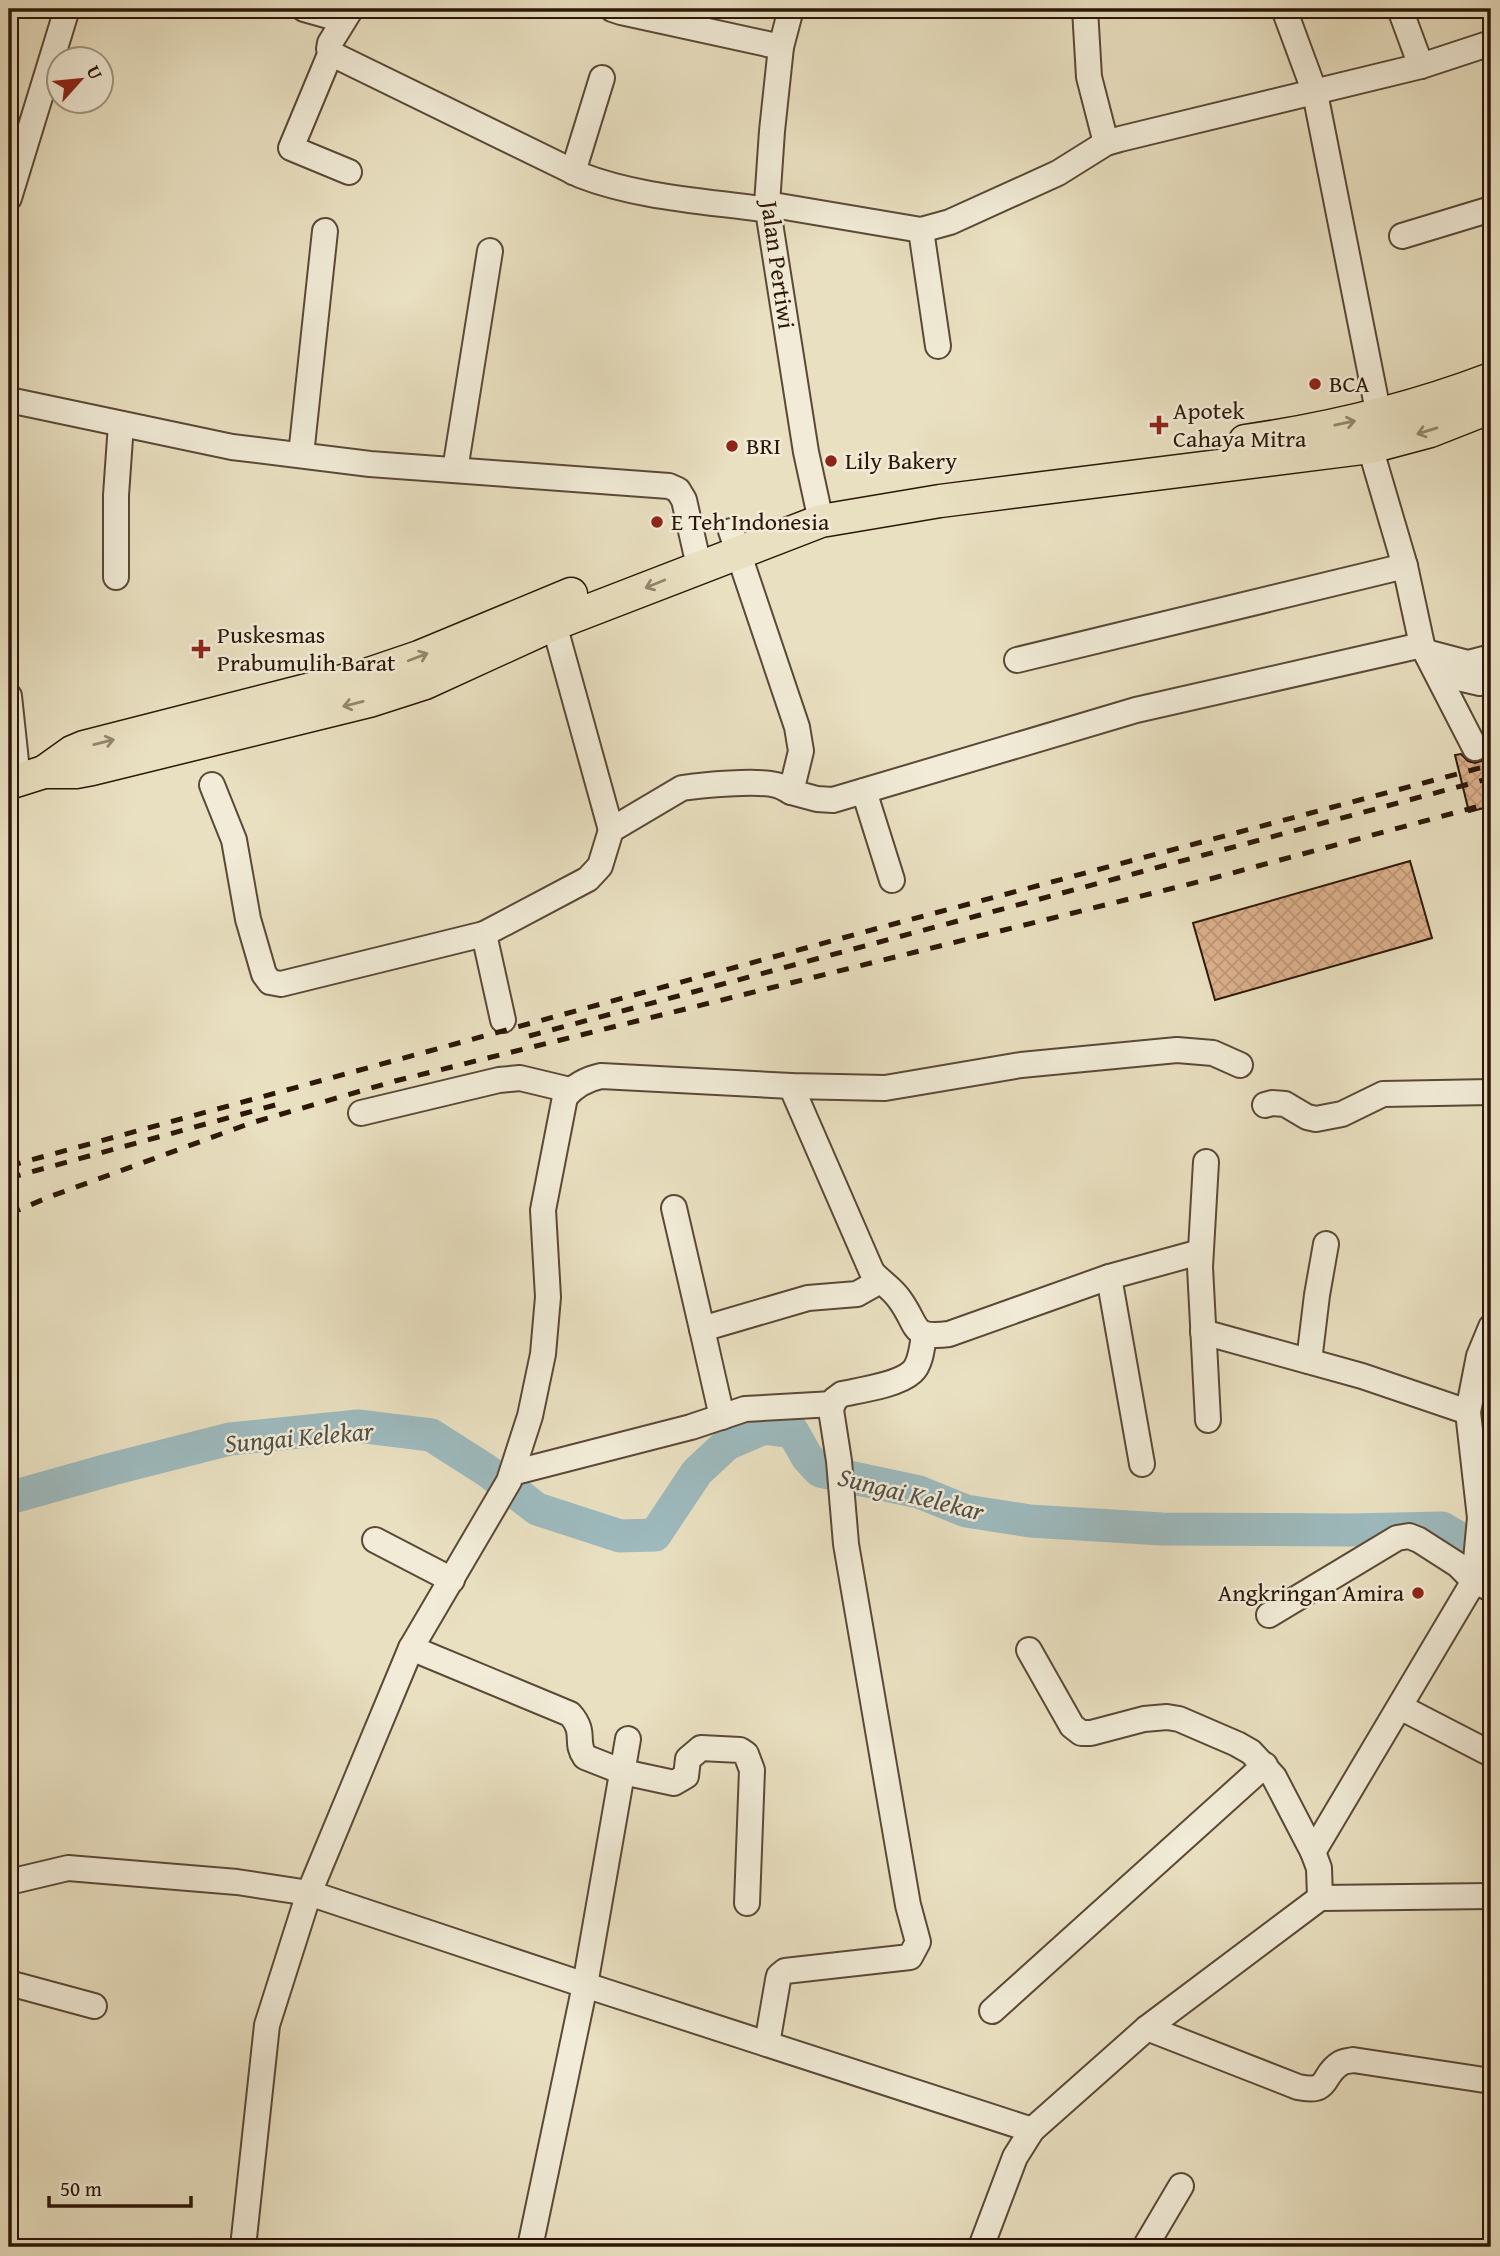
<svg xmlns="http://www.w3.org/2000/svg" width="1500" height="2256" font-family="'Gentium Book Plus',serif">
<defs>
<pattern id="building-cross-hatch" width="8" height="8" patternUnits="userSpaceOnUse" patternTransform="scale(1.75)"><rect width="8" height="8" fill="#ddb18d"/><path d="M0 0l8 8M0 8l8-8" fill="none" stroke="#be9878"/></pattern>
</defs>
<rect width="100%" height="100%" fill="#e9e0c1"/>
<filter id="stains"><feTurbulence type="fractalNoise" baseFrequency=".00286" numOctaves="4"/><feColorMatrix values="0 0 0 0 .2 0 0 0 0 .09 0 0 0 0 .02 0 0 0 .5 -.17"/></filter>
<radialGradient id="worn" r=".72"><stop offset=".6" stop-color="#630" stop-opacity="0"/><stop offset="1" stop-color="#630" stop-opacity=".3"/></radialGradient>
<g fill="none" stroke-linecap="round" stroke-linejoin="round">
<polyline stroke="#9dbabe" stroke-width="33" points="9,1498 112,1469 230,1439 358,1426 431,1435 486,1470 537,1509 620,1536 655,1535 697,1472 727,1444 764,1428 793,1432 807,1457 820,1471 919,1492 966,1511 1030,1521 1162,1529 1350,1530 1442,1528 1491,1557"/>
</g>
<g fill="url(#building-cross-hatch)" stroke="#2c1707" stroke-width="2">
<polygon points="1489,746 1491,746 1491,806 1469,812 1455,755 1461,754 1468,761 1475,763 1481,761 1488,755"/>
<polygon points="1410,861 1432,938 1215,1000 1193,923"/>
</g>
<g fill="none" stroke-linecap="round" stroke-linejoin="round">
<g stroke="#5b4936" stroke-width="28">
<g id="minor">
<polyline points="304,9 343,20"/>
<path d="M 351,9 L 330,43 L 329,49 L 334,55 L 580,175 C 639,198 706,201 768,210"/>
<polyline points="612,9 621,12 781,47"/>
<polyline points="791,9 781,47 772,131 767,204 806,452 821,521"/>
<polyline points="1085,9 1089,77 1106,143"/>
<polyline points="1284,9 1315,93 1379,416"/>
<polyline points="1400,9 1421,66"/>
<polyline points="331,52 291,148 349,172"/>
<polyline points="573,172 602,78"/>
<polyline points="9,198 67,9"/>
<polyline points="767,204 921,230 950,222 1058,173 1106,143 1120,139 1421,66 1491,43"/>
<polyline points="921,230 938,346"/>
<polyline points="1402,236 1491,209"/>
<polyline points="9,400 232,447 370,464 669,486 678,490 684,500 699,566"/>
<polyline points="1370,447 1405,566 1422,645 1475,748"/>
<polyline points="301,455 325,231"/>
<polyline points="455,470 490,251"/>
<polyline points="731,531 797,727 801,751 791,792 817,799 833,800 1136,710 1422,645"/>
<polyline points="116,577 116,495 121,424"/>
<polyline points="544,609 554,624 611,830"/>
<polyline points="1426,652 1468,663 1491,657"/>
<polyline points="1017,660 1405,566"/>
<polyline points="1437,673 1480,683 1491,682"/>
<polyline points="9,696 18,780"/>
<polyline points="212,785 234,840 248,919 264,974 270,982 281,984 484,934"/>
<polyline points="864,791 892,880"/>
<path d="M 503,1020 L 484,934 L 588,879 L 600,866 L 611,830 L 682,788 C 702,785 757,780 776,785 C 781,786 786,789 791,792"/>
<path d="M 791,1086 L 872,1272 C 881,1282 893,1289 900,1300 C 919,1326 910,1339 949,1334 L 1109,1277 L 1200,1252"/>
<polyline points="1265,1105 1272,1103 1285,1104 1307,1117 1316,1119 1342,1114 1383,1094 1491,1092"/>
<polyline points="361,1113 499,1080 520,1078 570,1090"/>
<polyline points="1206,1162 1200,1267 1208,1420"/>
<polyline points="674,1208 702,1329"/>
<polyline points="1109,1277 1142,1464"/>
<polyline points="1203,1332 1362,1376 1468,1412"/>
<polyline points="1309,1361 1317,1295 1326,1244"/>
<polyline points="722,1417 702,1329 808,1298 857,1294 880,1281"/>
<polyline points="512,1473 691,1427 745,1409 833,1404"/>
<polyline points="375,1540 452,1580"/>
<polyline points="1269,1615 1397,1538 1409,1536 1419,1540 1458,1565 1474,1581 1491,1589"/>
<path d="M 411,1648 L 570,1714 C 587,1733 574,1742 585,1757 L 623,1772 L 674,1783 L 686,1776 L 688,1759 L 701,1748 L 740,1750 L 746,1754 L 752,1770 L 747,1903"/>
<polyline points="1029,1650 1072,1726 1081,1733 1091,1733 1144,1719 1167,1717 1179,1719 1237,1744 1251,1752 1274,1777 1313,1852"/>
<polyline points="1400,1707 1491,1754"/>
<polyline points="9,1882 68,1868 237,1882 309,1893 585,1985 1032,2130"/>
<polyline points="1320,1898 1491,1896"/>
<polyline points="9,1983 94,2006"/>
<polyline points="992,2011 1265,1765"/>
<path d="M 1147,2028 L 1298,2087 C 1332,2094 1320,2075 1341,2063 C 1344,2061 1349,2061 1353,2060 L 1491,2081"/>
<path d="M 767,2044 L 778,1980 L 779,1976 L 785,1971 L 910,1957 L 918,1942 L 908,1905 L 846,1544 L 839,1461 L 831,1410 L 834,1400 L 842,1394 C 861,1390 898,1385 912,1372 C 921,1364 922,1347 924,1335"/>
<path d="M 243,2247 L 267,2025 L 309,1893 L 411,1648 L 509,1481 L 530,1416 L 543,1354 L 548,1297 L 543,1210 L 565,1097 C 575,1085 587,1079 601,1076 L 791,1086 L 885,1088 L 1021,1065 L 1177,1050 L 1213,1053 L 1240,1065"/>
<polyline points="530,2247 585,1985 628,1739"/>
<polyline points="981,2247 1015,2157 1032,2130 1147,2028 1320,1898 1319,1868 1313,1852 1474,1581 1480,1518 1468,1412 1479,1356 1491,1327"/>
<polyline points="1145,2247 1181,2186"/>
</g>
</g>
<g stroke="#2c1707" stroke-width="35">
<g id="major">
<path d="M 1245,441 C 1329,429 1412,409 1491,379"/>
<polyline points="44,772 72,752 84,747 366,675 419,657 571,594"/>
<polyline points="9,783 44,772 76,772 92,769 369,701 425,683 554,624 821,521 940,501 1370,447 1430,431 1491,407"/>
</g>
</g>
<use href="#minor" stroke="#f1ebd7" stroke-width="24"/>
<use href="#major" stroke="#e9e0c1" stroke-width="32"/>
<g stroke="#2c1707" stroke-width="5" stroke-dasharray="12 12" stroke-linecap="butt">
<polyline points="529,1036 1491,778"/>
<polyline points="9,1166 890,925 1491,765"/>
<polyline points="9,1178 286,1102"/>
<polyline points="9,1214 49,1197 251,1123 395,1081 1210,879 1491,803"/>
</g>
</g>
<defs><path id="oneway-shaft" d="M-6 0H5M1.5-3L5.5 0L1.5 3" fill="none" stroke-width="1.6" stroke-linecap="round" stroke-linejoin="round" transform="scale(1.75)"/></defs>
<g stroke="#94866d">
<use href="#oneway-shaft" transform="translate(1345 423) rotate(-12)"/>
<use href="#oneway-shaft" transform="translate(1427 431) rotate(163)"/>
<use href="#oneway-shaft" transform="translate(655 584) rotate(158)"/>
<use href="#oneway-shaft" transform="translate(418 657) rotate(-21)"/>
<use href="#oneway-shaft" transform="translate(353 704) rotate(166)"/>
<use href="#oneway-shaft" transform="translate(104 742) rotate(-14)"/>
</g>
<g fill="#8f2418" stroke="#f1ebd7" stroke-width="2.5">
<circle cx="1315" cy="384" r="7"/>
<path d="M1155.5 414.5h7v7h7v7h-7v7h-7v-7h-7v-7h7z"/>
<circle cx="732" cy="446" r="7"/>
<circle cx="831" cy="461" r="7"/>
<circle cx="657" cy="522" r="7"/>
<path d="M197.5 638.5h7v7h7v7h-7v7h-7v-7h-7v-7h7z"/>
<circle cx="1418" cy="1593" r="7"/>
</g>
<g text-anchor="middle" stroke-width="5" stroke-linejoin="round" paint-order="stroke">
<g font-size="24" fill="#2c1707" stroke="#f1ebd7">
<text transform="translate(778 265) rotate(82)" y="8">Jalan Pertiwi</text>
</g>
<g font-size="24" fill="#2c1707" stroke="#f1ebd7" text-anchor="start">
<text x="1329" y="392">BCA</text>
<text x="1173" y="419">Apotek<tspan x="1173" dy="28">Cahaya Mitra</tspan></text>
<text x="746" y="454">BRI</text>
<text x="845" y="469">Lily Bakery</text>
<text x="671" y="530">E Teh Indonesia</text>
<text x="217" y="643">Puskesmas<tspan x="217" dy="28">Prabumulih Barat</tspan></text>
<text x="1404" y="1601" text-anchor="end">Angkringan Amira</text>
</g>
<g font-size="26" font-style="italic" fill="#545047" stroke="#f1ebd7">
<text transform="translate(299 1437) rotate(-5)" y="9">Sungai Kelekar</text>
<text transform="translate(911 1494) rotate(14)" y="9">Sungai Kelekar</text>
</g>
</g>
<rect width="1500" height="2256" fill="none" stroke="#e9e0c1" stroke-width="35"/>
<rect x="10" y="10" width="1479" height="2235" fill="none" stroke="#2c1707" stroke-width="3.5"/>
<rect x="18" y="18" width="1465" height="2221" fill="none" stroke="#2c1707" stroke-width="2"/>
<g transform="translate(80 80) rotate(63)"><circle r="33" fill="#f1ebd7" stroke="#a29684" stroke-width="2"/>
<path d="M0-5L12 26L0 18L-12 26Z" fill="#8f2418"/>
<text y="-10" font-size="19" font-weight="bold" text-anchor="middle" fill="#2c1707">U</text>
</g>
<path d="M49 2196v10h142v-10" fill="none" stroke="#2c1707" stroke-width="3.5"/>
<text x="60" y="2196" font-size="21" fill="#2c1707" stroke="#f1ebd7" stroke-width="5" paint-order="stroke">50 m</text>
<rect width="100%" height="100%" filter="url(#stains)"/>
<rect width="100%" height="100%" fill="url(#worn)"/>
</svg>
